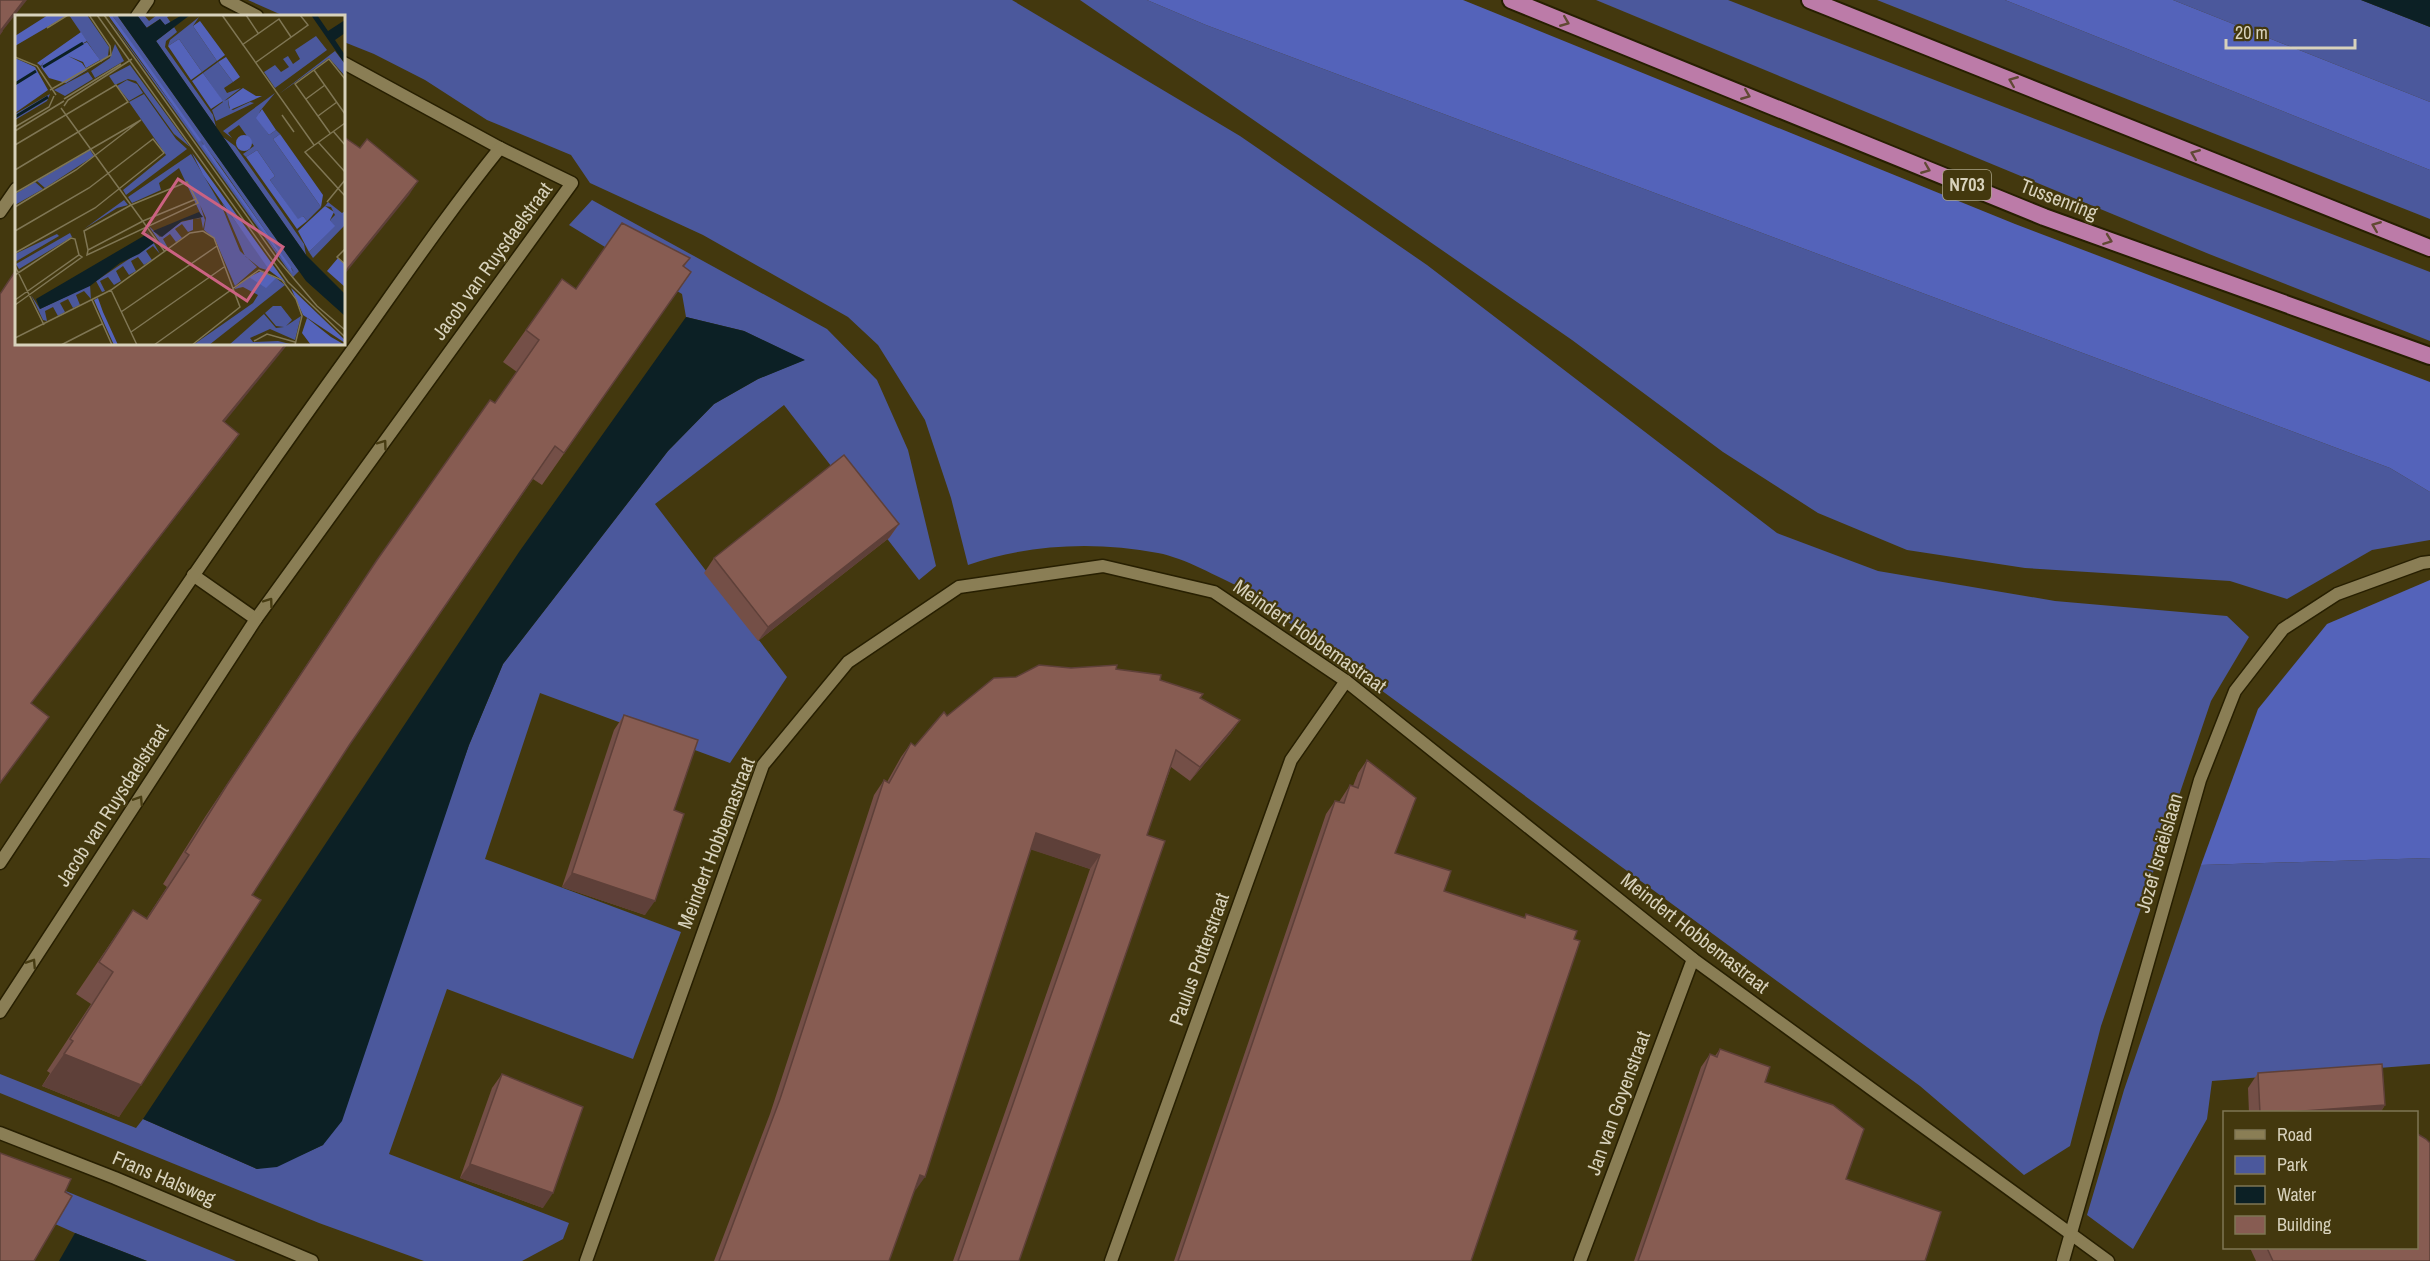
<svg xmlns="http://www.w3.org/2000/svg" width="2430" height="1261" font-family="'Archivo Narrow',sans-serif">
<rect width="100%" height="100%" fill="#43380e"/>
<g fill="#4b589c">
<path d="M 248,0 L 1012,0 L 1240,136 L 1427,265 L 1777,533 L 1878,571 L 2055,601 L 2227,616 L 2249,637 L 2211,701 L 2101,1026 L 2070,1146 L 2024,1175 L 1920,1086 L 1242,588 C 1217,577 1185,558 1158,553 C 1095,541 1029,544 968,565 L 951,498 L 925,420 L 878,345 L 848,317 L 703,235 L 590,183 L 571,155 L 487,120 L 425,80 L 374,54 L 344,42 L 344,16 L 284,16 Z"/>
<polygon points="1080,0 1147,0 1206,25 2390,468 2430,492 2430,540 2372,550 2287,599 2230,581 2025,568 1907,550 1818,513 1723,452 1572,340"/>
<polygon points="1596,0 1728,0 2430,272 2430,341 2209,254"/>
<polygon points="1877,0 2005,0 2430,170 2430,219"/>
<polygon points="2173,0 2361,0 2430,27 2430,102"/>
<polygon points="592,200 827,329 877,380 908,450 936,566 919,580 784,405 655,504 787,677 730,763 540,693 485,859 681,932 633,1059 447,989 389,1154 569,1223 563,1239 522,1261 424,1261 319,1223 0,1093 0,1074 136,1128 143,1119 257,1169 301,1155 323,1145 469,745 503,664 668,451 714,404 758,379 804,360 744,331 686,317 682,294 569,225"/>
<polygon points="2430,858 2430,1064 2212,1081 2207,1119 2133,1249 2087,1215 2124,1090 2201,865"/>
<polygon points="0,1164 236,1261 147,1261 75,1233 0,1199"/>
</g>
<g fill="#5463ba">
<polygon points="1147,0 1463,0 2015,224 2430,382 2430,492 2390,468 1206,25"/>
<polygon points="2005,0 2173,0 2430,102 2430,170"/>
<polygon points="2430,580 2430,858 2201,865 2258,709 2327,624"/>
</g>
<g fill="#0c2025">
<polygon points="2361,0 2430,0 2430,27"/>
<polygon points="686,317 744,331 805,360 758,379 714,404 668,451 503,664 469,745 342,1121 323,1145 277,1167 257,1169 143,1119 519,552"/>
<polygon points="75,1233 147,1261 59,1261"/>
</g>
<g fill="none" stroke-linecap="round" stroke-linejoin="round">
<g stroke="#271f01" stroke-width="15">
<g id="minor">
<polyline points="226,0 257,16"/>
<polyline points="137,16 148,0"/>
<polyline points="344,63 500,148"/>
<polyline points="0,212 16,189"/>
<polyline points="193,575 256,619"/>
<path d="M 0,863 C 113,692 228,522 348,356 C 398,286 446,215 500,148 L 572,183 L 256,619 L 0,1012"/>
<polyline points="0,1133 115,1178 312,1261"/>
<polyline points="586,1261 763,765 848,662 959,587 1103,566 1214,592 1346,681 1693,959 2108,1261"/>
<polyline points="1111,1261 1291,760 1346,681"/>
<polyline points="1580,1261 1693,959"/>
<polyline points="2063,1261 2200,780 2235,691 2283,629 2337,594 2422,563 2430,562"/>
</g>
</g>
<g stroke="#271f01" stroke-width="20">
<g id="trunk">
<polyline points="1511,0 2044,217 2430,356"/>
<polyline points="1810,0 2430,248"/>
</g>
</g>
<use href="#minor" stroke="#8a7e55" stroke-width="12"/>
<use href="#trunk" stroke="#bc7ba8" stroke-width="16"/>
</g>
<g fill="#744f47">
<polygon points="690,258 684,267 691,272 542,485 533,479 350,744 252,895 119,1117 42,1086 50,1073 47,1071 91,1004 76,994 133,910 146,919 167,887 163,884 205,817 355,592 490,400 495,403 517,372 503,362 562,279 576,289"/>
<polygon points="899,524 889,538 758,641 704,573 714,558"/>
<polygon points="1071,668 1116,669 1160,680 1200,698 1240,720 1230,734 1190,781 1171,767 1147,835 1019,1261 953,1261 1090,869 1031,849 914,1191 889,1261 714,1261 770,1114 874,795 884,780 887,782 901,757 911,743 915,746 947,716 1016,677"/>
<polygon points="624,715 674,810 645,915 562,887 614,730"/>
<polygon points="1367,760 1395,853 1444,891 1524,918 1526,914 1471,1261 1174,1261 1326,814 1335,801 1339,802 1350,785 1353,786 1358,773"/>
<polygon points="1720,1049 1765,1082 1846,1179 1925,1261 1634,1261 1701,1067 1710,1054 1715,1056"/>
<polygon points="2258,1073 2385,1105 2380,1113 2249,1113 2248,1088"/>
<polygon points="502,1074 543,1208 460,1178 492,1088"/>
<polygon points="2250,1248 2416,1248 2430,1261 2256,1261"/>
</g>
<g fill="#5e4039">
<polygon points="24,0 27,0 0,34 0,31"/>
<polygon points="418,181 409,195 344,275 344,273"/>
<polygon points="286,344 288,344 214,435 223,421"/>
<polygon points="239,434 230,447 21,716 31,703"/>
<polygon points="899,524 889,538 758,641 768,627"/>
<polygon points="1240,720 1230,734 1190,781 1200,767"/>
<polygon points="1036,833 1100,855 1090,869 1026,848"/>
<polygon points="572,873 655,901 645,915 562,887"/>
<polygon points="64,1054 141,1085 119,1117 42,1086"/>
<polygon points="2385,1105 2380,1113 2275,1113"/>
<polygon points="470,1164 553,1193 543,1208 460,1178"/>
<polygon points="920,1175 925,1177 915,1191"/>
</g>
<g fill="#875c52" stroke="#5e4039" stroke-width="1.5">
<polygon points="0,0 24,0 1,30 2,31 0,34"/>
<polygon points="344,137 360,148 367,139 418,181 344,273"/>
<polygon points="622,223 690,258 683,266 691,272 564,453 555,446 350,744 252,895 261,900 141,1085 64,1054 73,1041 70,1039 113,972 99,962 133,910 147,919 189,855 185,852 227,785 377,560 490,400 495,403 539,340 526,330 562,279 576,289"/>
<polygon points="16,270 16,344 286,344 223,421 239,434 31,703 49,717 0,783 0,294"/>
<polygon points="844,455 899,524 768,627 714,558"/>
<polygon points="1039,665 1071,668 1117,665 1116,669 1161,675 1160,680 1203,694 1200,698 1240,720 1200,767 1176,750 1147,835 1165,841 1019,1261 958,1261 1100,855 1036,833 925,1177 920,1175 889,1261 719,1261 780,1099 884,780 889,783 911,743 915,746 944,712 947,716 994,678 1016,677"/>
<polygon points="624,715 698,740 674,810 684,814 655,901 572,873"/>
<polygon points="1367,760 1416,798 1395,853 1451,871 1444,891 1525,918 1526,914 1577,931 1574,939 1580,941 1471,1261 1178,1261 1335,801 1344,803 1350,785 1358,788"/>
<polygon points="1720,1049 1770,1067 1765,1082 1833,1105 1864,1129 1846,1179 1941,1212 1925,1261 1638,1261 1710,1054 1717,1057"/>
<polygon points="2382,1064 2385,1105 2275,1113 2260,1113 2258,1073"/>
<polygon points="502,1074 583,1107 553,1193 470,1164"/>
<polygon points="2416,1133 2426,1139 2430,1143 2430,1261 2273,1261 2267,1248 2416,1248"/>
<polygon points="0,1153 71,1179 65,1192 72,1196 34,1261 0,1261"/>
</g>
<defs><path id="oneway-chevron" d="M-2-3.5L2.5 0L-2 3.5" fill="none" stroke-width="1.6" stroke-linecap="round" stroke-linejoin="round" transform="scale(1.5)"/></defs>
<g stroke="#614934">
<use href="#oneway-chevron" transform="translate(1565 22) rotate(22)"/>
<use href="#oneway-chevron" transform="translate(2013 81) rotate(-158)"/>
<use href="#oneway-chevron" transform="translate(1746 95) rotate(22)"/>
<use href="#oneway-chevron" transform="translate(2195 154) rotate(-158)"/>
<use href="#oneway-chevron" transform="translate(1926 169) rotate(22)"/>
<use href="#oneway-chevron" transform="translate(2376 226) rotate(-158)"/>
<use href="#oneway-chevron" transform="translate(2108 240) rotate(20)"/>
</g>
<g stroke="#473c12">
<use href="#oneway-chevron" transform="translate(383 444) rotate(-54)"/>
<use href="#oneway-chevron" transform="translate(269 602) rotate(-54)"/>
<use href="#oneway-chevron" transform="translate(139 800) rotate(-57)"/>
<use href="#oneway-chevron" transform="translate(32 963) rotate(-57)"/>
</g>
<g text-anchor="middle" stroke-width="4.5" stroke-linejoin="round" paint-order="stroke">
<rect fill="#43380e" stroke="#aba488" stroke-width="1.5" x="1943" y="170" width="48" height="30" rx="4.5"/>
<g font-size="18" font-weight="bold" fill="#d8d2bc">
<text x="1967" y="191">N703</text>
</g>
<g font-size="20" fill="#d8d2bc" stroke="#43380e">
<text transform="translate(2059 199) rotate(21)" y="7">Tussenring</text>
<text transform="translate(492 261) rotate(-54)" y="7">Jacob van Ruysdaelstraat</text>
<text transform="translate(1310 636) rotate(35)" y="7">Meindert Hobbemastraat</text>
<text transform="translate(112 805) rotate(-57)" y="7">Jacob van Ruysdaelstraat</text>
<text transform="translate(716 843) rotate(-69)" y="7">Meindert Hobbemastraat</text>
<text transform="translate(2159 853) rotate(-74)" y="7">Jozef Israëlslaan</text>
<text transform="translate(1695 933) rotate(38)" y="7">Meindert Hobbemastraat</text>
<text transform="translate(1199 959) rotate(-70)" y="7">Paulus Potterstraat</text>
<text transform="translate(1618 1103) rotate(-70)" y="7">Jan van Goyenstraat</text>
<text transform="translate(164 1178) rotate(23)" y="7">Frans Halsweg</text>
</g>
</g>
<g transform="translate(15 15)">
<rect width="330" height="330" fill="#43380e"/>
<path d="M 54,0 L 72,0 L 94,32 L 93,41 L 86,47 ZM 91,0 L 184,126 L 97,0 L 102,0 L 284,256 L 278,262 ZM 186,126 L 204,149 L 279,257 L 264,240 ZM 122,0 L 129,0 L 134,6 L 142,0 L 156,0 L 152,2 L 156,8 L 150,10 L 145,4 L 131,13 ZM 184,2 L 178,11 L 202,46 L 187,57 L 164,24 L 153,31 L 155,25 ZM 159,12 L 162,17 L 151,26 L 150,32 L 198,100 L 201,112 L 141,26 ZM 301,21 L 312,35 L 260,73 L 249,57 L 260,50 L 266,57 L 274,52 L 268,44 L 273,41 L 278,49 L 285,44 L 280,35 ZM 100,29 L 109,46 L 80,63 L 76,56 L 95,43 ZM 320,36 L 330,49 L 330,61 L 314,43 L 264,79 ZM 203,47 L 218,67 L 209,73 L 212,78 L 226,73 L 209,86 L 213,84 L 214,93 L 218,95 L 235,87 L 239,88 L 201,106 L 197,95 L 208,87 L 188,58 ZM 115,50 L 175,132 L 159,119 L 121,66 L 113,64 L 100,70 L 94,61 ZM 73,57 L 78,64 L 50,81 L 39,75 ZM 112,65 L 122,69 L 128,78 L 114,86 L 102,71 ZM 260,78 L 245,96 L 243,104 L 254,120 L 261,115 L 265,119 L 258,124 L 306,192 L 292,206 L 288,201 L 283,205 L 255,165 L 260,161 L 242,135 L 231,142 L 228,139 L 239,131 L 224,110 L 213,118 L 217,123 L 208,116 ZM 35,79 L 32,86 L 0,105 L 0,99 ZM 129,79 L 161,124 L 172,134 L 111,180 L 108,175 L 151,140 L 114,87 ZM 208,122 L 220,131 L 264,193 L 289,229 L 291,240 ZM 75,135 L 79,141 L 30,173 L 22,166 ZM 176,139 L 207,192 L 225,236 L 242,252 L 220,271 L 200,224 L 189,215 L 191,203 L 185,190 L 190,205 L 188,214 L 186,203 L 178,204 L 178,215 L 173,217 L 167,209 L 160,214 L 167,223 L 161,227 L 155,219 L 148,224 L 153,233 L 148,232 L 133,210 L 145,222 L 166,207 L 187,202 L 164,153 L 144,168 L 146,175 L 117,188 L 113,182 ZM 20,167 L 28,174 L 0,190 L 0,179 ZM 109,185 L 113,190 L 102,193 L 69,214 ZM 313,187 L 327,198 L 330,196 L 330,210 L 298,243 L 294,237 L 319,211 L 315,205 L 320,200 L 316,192 L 310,191 ZM 207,188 L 253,251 L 255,256 L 245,253 L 230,241 ZM 129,211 L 145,239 L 138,231 L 131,236 L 137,245 L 129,250 L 123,242 L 116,246 L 121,256 L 114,260 L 108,251 L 101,256 L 106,266 L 99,270 L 93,262 L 85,266 L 90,276 L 87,277 L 81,266 L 138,228 ZM 55,218 L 57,222 L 4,254 L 1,249 ZM 42,219 L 44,221 L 0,247 L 0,239 ZM 234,262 L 261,263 L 270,270 L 194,330 L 178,330 L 238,288 L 243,280 L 228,272 L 219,274 ZM 75,270 L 76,284 L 69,276 L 61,280 L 65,290 L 58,293 L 53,284 L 45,288 L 50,297 L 43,301 L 38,292 L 30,296 L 32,306 L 28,305 L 16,280 L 25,294 ZM 258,291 L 266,291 L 277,305 L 271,311 L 286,301 L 280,325 L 255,314 L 235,323 L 238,327 L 263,326 L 279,330 L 214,330 L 249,299 L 261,313 L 269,312 L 261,311 L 250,298 Z" fill="#4b589c" fill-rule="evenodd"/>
<path d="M 33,0 L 53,0 L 0,31 L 0,21 ZM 93,0 L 97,0 L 186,125 L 184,127 ZM 185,6 L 210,40 L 202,46 L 178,11 ZM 66,17 L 72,26 L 63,31 L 72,27 L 85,45 L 71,53 L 68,47 L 53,41 L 67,48 L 72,55 L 51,68 L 34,63 L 26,52 L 29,46 L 26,51 L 22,48 ZM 164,24 L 187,57 L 176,65 L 153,31 ZM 211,42 L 225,62 L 218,67 L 203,47 ZM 0,43 L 20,52 L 33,75 L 0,98 ZM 188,58 L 208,86 L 196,94 L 177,66 ZM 228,73 L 241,81 L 247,81 L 215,95 L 213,84 ZM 247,94 L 261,115 L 254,120 L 241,103 ZM 265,119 L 308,180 L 306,192 L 258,124 ZM221 128a8 8 0 1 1 16 0a8 8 0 1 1-16 0ZM 189,129 L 276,252 L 277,258 L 187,131 ZM 242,135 L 260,161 L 255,165 L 283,204 L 288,201 L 292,206 L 282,214 L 231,142 ZM 177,138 L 271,268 L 255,256 L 188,160 ZM 310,191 L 319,197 L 315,205 L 320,211 L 294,237 L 283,216 ZM 323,243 L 330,249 L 330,272 L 312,256 ZM 246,256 L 261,263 L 251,273 L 234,262 ZM 276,273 L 330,325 L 330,328 L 288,300 ZM 83,283 L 88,297 L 103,330 L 99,330 L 89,308 L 79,285 ZM 292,303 L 316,322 L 330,330 L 296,330 L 287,318 Z" fill="#5463ba"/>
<path d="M 102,0 L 122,0 L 132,13 L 145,4 L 150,10 L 167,0 L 175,0 L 141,26 L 291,240 L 330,279 L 330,301 L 291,266 ZM 296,0 L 302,0 L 313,16 L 330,5 L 330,18 L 320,25 L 330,40 L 330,49 ZM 184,197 L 188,202 L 167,206 L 147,222 L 138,216 ZM 132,219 L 139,228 L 124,239 L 105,248 L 75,271 L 25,294 L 21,284 Z" fill="#0c2025"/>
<path fill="none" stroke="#0c2025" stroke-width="3" d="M 28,52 L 68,28M 0,69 L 21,56M 0,102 L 33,82"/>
<path fill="none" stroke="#7f7654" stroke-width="1.5" d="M 82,0 L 273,267 L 330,322M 89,0 L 263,245 L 302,291 L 330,315M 207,0 L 299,130M 231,0 L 243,18M 32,13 L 53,0M 227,30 L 264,4 L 276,22M 0,42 L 22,51 L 41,80M 240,48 L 293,10 L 285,0M 299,55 L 330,99M 35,75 L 96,40 L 95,31 L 74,0M 49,84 L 106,49M 291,84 L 310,70M 49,91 L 53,85 L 117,44M 46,93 L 150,237M 267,100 L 279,117M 303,101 L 322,87M 330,108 L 290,137 L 330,181M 0,112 L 34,92 L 39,81M 0,116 L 49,86M 318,116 L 330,130M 315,118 L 280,69 L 314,44 L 330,64M 303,127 L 330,157M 0,130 L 101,70 L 113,87 L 0,155M 0,178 L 126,105M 181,184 L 183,188 L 72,240 L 73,235 L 128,206 ZM 312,187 L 330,165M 0,192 L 61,155 L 126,105M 0,216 L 74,173 L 138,124 L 149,138 L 80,193 L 0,238M 330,234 L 322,242 L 330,249M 73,235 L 69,216 L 116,190 L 172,167 L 181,184M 0,251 L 29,310M 0,260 L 56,223 L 60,224 L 64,240M 96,275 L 122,330M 0,285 L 64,240 L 67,242 L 0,290M 77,285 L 97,330M 106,297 L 202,231M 116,317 L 209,252M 0,323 L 96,275 L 175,218 L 188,216 L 199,223 L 225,292 L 177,330M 239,326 L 252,319 L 280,327M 46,330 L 87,309M 139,330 L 244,255 L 267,265 L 281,284 L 287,301 L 280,330"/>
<path fill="#cb6282" fill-opacity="0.15" stroke="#cb6282" stroke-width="3" d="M 163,164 L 268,232 L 232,286 L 128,218 Z"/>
<rect width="330" height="330" fill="none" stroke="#d8d2bc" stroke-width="3"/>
</g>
<rect x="2223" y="1111" width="195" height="138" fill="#43380e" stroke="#7f7654" stroke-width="1.5"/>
<rect x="2235" y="1130" width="30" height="9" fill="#8a7e55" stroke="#7f7654" stroke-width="1.5"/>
<text x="2277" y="1141" font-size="18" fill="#d8d2bc">Road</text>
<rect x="2235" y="1156" width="30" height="18" fill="#4b589c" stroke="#7f7654" stroke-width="1.5"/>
<text x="2277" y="1171" font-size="18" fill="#d8d2bc">Park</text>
<rect x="2235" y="1186" width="30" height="18" fill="#0c2025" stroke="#7f7654" stroke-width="1.5"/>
<text x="2277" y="1201" font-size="18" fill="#d8d2bc">Water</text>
<rect x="2235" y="1216" width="30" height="18" fill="#875c52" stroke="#7f7654" stroke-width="1.5"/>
<text x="2277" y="1231" font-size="18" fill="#d8d2bc">Building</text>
<path d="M2226 39v9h129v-9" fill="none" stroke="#d8d2bc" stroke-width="3"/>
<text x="2235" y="39" font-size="18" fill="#d8d2bc" stroke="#43380e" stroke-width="4.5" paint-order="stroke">20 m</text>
</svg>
